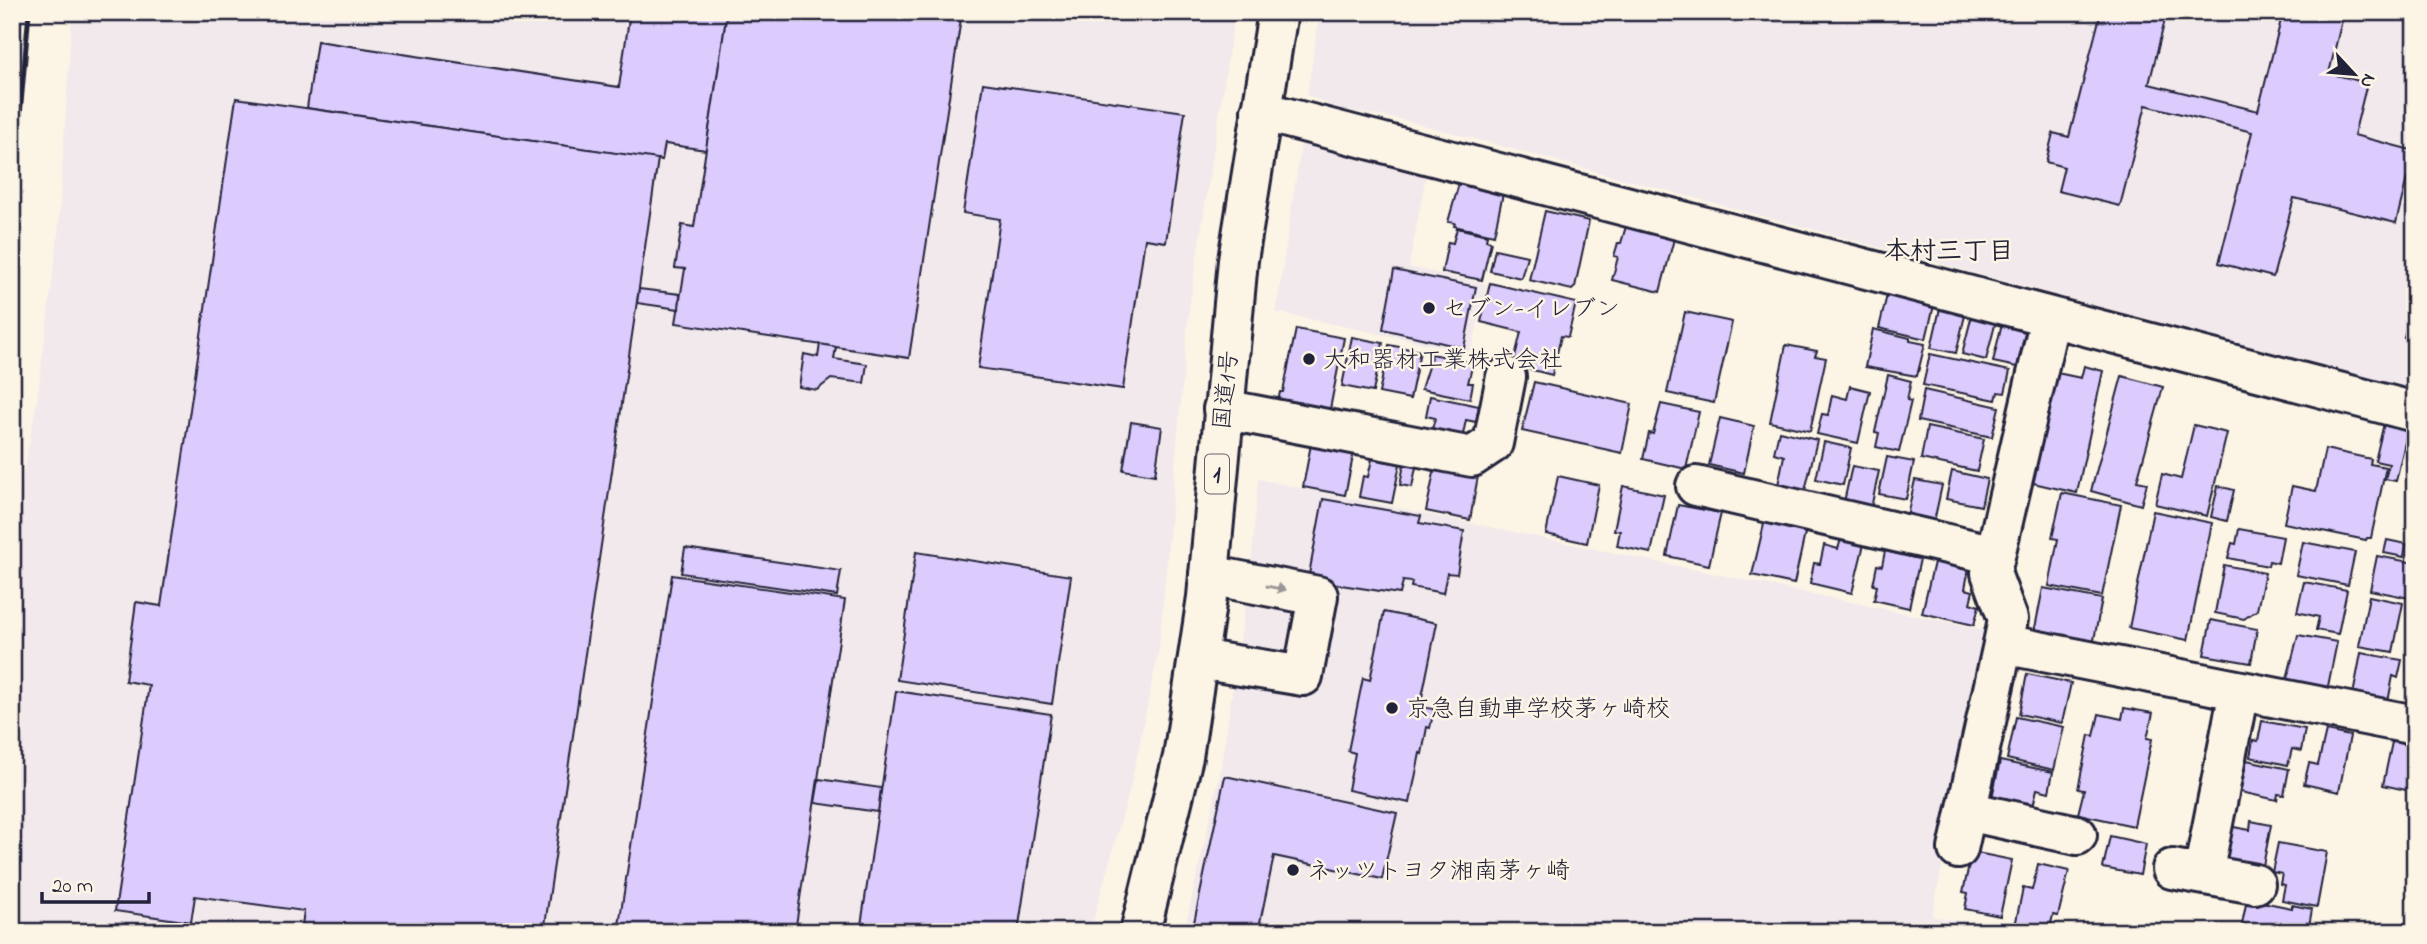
<svg xmlns="http://www.w3.org/2000/svg" width="2427" height="944" font-family="'Indie Flower','Klee One',sans-serif">
<rect width="100%" height="100%" fill="#fcf5e5"/>
<filter id="ink" filterUnits="userSpaceOnUse"><feTurbulence type="fractalNoise" baseFrequency=".0143" numOctaves="2"/><feDisplacementMap in="SourceGraphic" scale="14" xChannelSelector="R" yChannelSelector="G"/><feConvolveMatrix kernelMatrix="1 2 1 2 8 2 1 2 1" color-interpolation-filters="sRGB"/></filter>
<g filter="url(#ink)">
<g fill="#f2e9ec">
<polygon points="72,12 1235,12 1189,309 1159,649 1131,785 1090,932 12,932 12,536 37,400 58,235"/>
<polygon points="1320,12 2415,12 2415,391 1404,120 1339,109 1307,95"/>
<polygon points="1302,138 1427,170 1409,267 1487,284 1471,353 1276,312"/>
<polygon points="1258,479 1991,631 1932,916 1983,926 1981,932 1184,932 1220,773 1251,567"/>
</g>
<g fill="#dcccfe" stroke="#22223b" stroke-width="2">
<polygon points="630,12 727,12 706,150 665,144 662,160 307,108 317,41 619,87"/>
<polygon points="727,12 962,12 909,358 676,323 685,269 675,268 682,225 694,227"/>
<polygon points="2101,12 2167,12 2149,84 2258,111 2283,12 2344,12 2329,73 2367,83 2354,135 2415,151 2415,180 2407,178 2396,223 2294,198 2273,277 2219,263 2252,132 2146,105 2120,206 2058,191 2064,167 2046,162 2053,133 2069,137"/>
<polygon points="983,83 1185,112 1166,242 1145,239 1123,389 978,368 1000,219 963,213"/>
<polygon points="236,98 658,159 544,932 301,932 304,911 195,896 191,922 115,911 149,685 125,681 136,602 161,606"/>
<polygon points="1460,180 1504,189 1494,235 1454,226 1455,223 1448,222"/>
<polygon points="1545,211 1589,221 1575,287 1572,290 1529,280"/>
<polygon points="1627,223 1675,235 1660,292 1612,280 1618,257 1614,256 1618,243 1621,243"/>
<polygon points="1457,228 1487,235 1486,240 1491,242 1482,280 1442,272 1448,242 1453,243"/>
<polygon points="1495,249 1527,256 1521,278 1490,271"/>
<polygon points="1394,270 1476,287 1464,348 1383,329"/>
<polygon points="1490,283 1576,303 1568,337 1561,336 1552,375 1513,365 1521,332 1481,322"/>
<polygon points="639,289 680,294 679,309 637,303"/>
<polygon points="1888,291 1935,301 1926,339 1879,328"/>
<polygon points="2415,294 2415,340 2404,337"/>
<polygon points="1941,304 1966,311 1956,353 1931,348"/>
<polygon points="1973,311 1997,317 1986,360 1962,354"/>
<polygon points="1685,312 1732,322 1714,403 1667,393"/>
<polygon points="2002,323 2024,328 2025,333 2017,367 1993,362"/>
<polygon points="1296,329 1344,338 1330,409 1299,403 1297,410 1277,406 1280,392 1283,392"/>
<polygon points="1873,329 1910,338 1910,341 1925,344 1917,376 1865,367"/>
<polygon points="1352,337 1383,343 1373,392 1342,386"/>
<polygon points="820,344 836,347 834,359 867,364 864,383 831,379 817,390 799,387 804,354 818,357"/>
<polygon points="1389,345 1420,351 1410,399 1379,393"/>
<polygon points="1786,345 1817,351 1815,356 1826,358 1810,431 1770,422"/>
<polygon points="1432,354 1473,363 1468,383 1473,383 1470,399 1421,389"/>
<polygon points="1930,354 2010,371 2005,393 1998,392 1996,400 1923,385"/>
<polygon points="2084,366 2103,371 2077,493 2033,483 2057,373 2081,378"/>
<polygon points="1888,375 1911,381 1907,400 1911,401 1899,452 1876,447 1879,433 1875,432"/>
<polygon points="2122,376 2163,387 2137,481 2147,483 2141,505 2091,491"/>
<polygon points="1534,382 1632,404 1622,453 1522,431"/>
<polygon points="1850,386 1870,391 1858,443 1817,434 1822,414 1828,415 1832,395 1847,399"/>
<polygon points="1924,390 1999,407 1992,437 1918,421"/>
<polygon points="1430,396 1479,406 1476,422 1466,420 1462,439 1431,433 1435,418 1426,416"/>
<polygon points="1661,404 1699,412 1686,469 1643,459 1649,433 1653,434"/>
<polygon points="1720,418 1754,426 1744,473 1709,465"/>
<polygon points="2385,419 2409,425 2396,481 2385,479 2389,464 2375,461"/>
<polygon points="1131,422 1162,427 1155,475 1123,470"/>
<polygon points="2194,425 2227,433 2207,516 2155,504 2162,474 2181,479"/>
<polygon points="1927,427 1984,439 1977,471 1921,459"/>
<polygon points="1779,431 1817,440 1805,491 1778,485 1784,456 1774,453"/>
<polygon points="1824,442 1851,448 1843,485 1816,479"/>
<polygon points="1311,444 1354,452 1345,495 1303,487"/>
<polygon points="2325,449 2371,459 2370,464 2386,467 2371,538 2367,538 2366,540 2284,523 2292,486 2316,491"/>
<polygon points="1887,457 1914,462 1906,499 1879,494"/>
<polygon points="1372,459 1400,464 1392,503 1359,497 1363,476 1368,477"/>
<polygon points="1405,459 1417,462 1412,487 1400,485"/>
<polygon points="1852,466 1879,471 1871,508 1844,502"/>
<polygon points="1435,468 1478,476 1470,520 1426,511"/>
<polygon points="1952,471 1987,479 1981,506 1946,499"/>
<polygon points="1558,476 1599,485 1587,543 1546,534"/>
<polygon points="1915,480 1942,485 1934,522 1907,516"/>
<polygon points="1623,486 1664,495 1651,553 1617,546 1620,531 1614,530"/>
<polygon points="2218,486 2234,490 2227,521 2211,517"/>
<polygon points="2062,493 2121,505 2102,596 2049,586 2058,539 2052,538"/>
<polygon points="1323,499 1421,516 1419,523 1464,531 1457,574 1447,573 1443,593 1411,587 1412,582 1403,581 1400,594 1308,580"/>
<polygon points="1678,505 1721,513 1709,565 1667,556"/>
<polygon points="2153,511 2212,523 2188,640 2129,628"/>
<polygon points="1765,520 1806,529 1794,584 1752,575"/>
<polygon points="2239,529 2283,537 2278,563 2269,561 2268,566 2228,558 2232,543 2236,544"/>
<polygon points="1841,539 1864,544 1852,593 1810,583 1814,563 1820,564 1824,545 1838,549"/>
<polygon points="2387,540 2406,544 2404,557 2384,553"/>
<polygon points="2303,542 2355,552 2348,585 2296,575"/>
<polygon points="685,548 841,571 837,596 681,573"/>
<polygon points="1885,551 1920,559 1909,608 1874,600 1877,586 1873,585 1877,565 1882,566"/>
<polygon points="916,552 1071,576 1052,704 897,680"/>
<polygon points="2377,556 2415,563 2415,599 2370,590"/>
<polygon points="1935,558 1963,564 1968,573 1965,589 1973,591 1970,603 1979,606 1974,625 1922,613"/>
<polygon points="2224,565 2265,573 2257,610 2244,619 2215,613"/>
<polygon points="672,575 845,600 795,932 618,932"/>
<polygon points="2304,582 2347,590 2338,634 2316,630 2319,617 2297,612"/>
<polygon points="2043,588 2102,599 2093,645 2034,633"/>
<polygon points="2369,596 2403,603 2393,652 2359,646"/>
<polygon points="1384,612 1437,623 1420,707 1434,709 1430,728 1427,727 1422,754 1420,753 1410,803 1348,790 1355,753 1348,751 1363,678 1370,680"/>
<polygon points="2211,620 2257,629 2251,663 2204,655"/>
<polygon points="2298,635 2337,642 2327,691 2286,683"/>
<polygon points="2361,653 2402,660 2398,678 2393,676 2388,702 2353,695"/>
<polygon points="2027,674 2071,683 2062,723 2019,714"/>
<polygon points="896,691 1051,714 1018,932 860,932"/>
<polygon points="2124,708 2153,713 2147,738 2152,739 2134,826 2078,814 2084,790 2078,789 2089,735 2094,736 2099,714 2122,719"/>
<polygon points="2016,717 2064,727 2054,770 2007,759"/>
<polygon points="2262,721 2305,729 2301,751 2292,749 2288,765 2250,757 2253,740 2258,741"/>
<polygon points="2326,731 2350,736 2339,792 2304,784 2309,763 2318,765"/>
<polygon points="2392,742 2415,746 2415,792 2383,785"/>
<polygon points="2242,759 2289,769 2284,795 2278,794 2277,800 2236,791"/>
<polygon points="2000,761 2053,772 2049,792 2037,789 2032,811 1991,802"/>
<polygon points="1225,776 1397,813 1382,879 1274,856 1258,932 1192,932"/>
<polygon points="819,779 881,788 878,812 815,803"/>
<polygon points="2251,821 2271,825 2262,871 2226,863 2228,853 2223,852 2228,826 2250,830"/>
<polygon points="2110,836 2146,844 2140,875 2103,868"/>
<polygon points="2278,843 2327,852 2317,907 2282,900 2285,885 2280,884 2282,874 2272,872"/>
<polygon points="1972,852 2012,860 2000,916 1965,909 1968,893 1963,892"/>
<polygon points="2038,864 2069,871 2058,916 2053,915 2049,932 2015,926 2023,888 2032,890"/>
<polygon points="2247,899 2292,908 2292,905 2312,909 2308,932 2282,932 2242,924"/>
</g>
<g fill="none" stroke-linecap="round" stroke-linejoin="round">
<g stroke="#22223b" stroke-width="44">
<g id="minor">
<polyline points="1261,111 2415,412"/>
<polyline points="2050,318 1991,573 2008,619 2003,644 2415,725"/>
<polyline points="1223,409 1472,457 1493,443 1506,377"/>
<polyline points="1696,486 1995,555"/>
<polyline points="1198,659 1303,676 1318,596 1209,575"/>
<polyline points="1967,811 2077,835"/>
<polyline points="1958,849 2003,644"/>
<polyline points="2172,869 2255,884"/>
<polyline points="2203,874 2239,691"/>
</g>
</g>
<g stroke="#22223b" stroke-width="44">
<polyline id="highway" points="1140,932 1183,757 1207,597 1238,260 1278,12"/>
</g>
<use href="#minor" stroke="#fcf5e5" stroke-width="38"/>
<use href="#highway" stroke="#fcf5e5" stroke-width="38"/>
<polyline stroke="#22223b" stroke-width="5" points="12,206 29,12"/>
</g>
<defs><path id="oneway-solid" d="M-6-.8H1V-3.2L6.5 0L1 3.2V.8H-6Z" transform="scale(1.75)"/></defs>
<use fill="#9a9698" href="#oneway-solid" transform="translate(1276 588) rotate(11)"/>
</g>
<g fill="#22223b" stroke="#fcf5e5" stroke-width="2.5">
<circle cx="1429" cy="308" r="7"/>
<circle cx="1309" cy="359" r="7"/>
<circle cx="1392" cy="708" r="7"/>
<circle cx="1293" cy="870" r="7"/>
</g>
<g text-anchor="middle" stroke-width="5" stroke-linejoin="round" paint-order="stroke">
<rect fill="#fcf5e5" stroke="#63616e" stroke-width="2" x="1205" y="454.5" width="24" height="39" rx="5"/>
<g font-size="23" font-weight="bold" fill="#22223b">
<text x="1217" y="482">1</text>
</g>
<g font-size="24" fill="#22223b" stroke="#fcf5e5" text-anchor="start">
<text x="1443" y="316">セブン-イレブン</text>
<text x="1323" y="367">大和器材工業株式会社</text>
<text x="1406" y="716">京急自動車学校茅ヶ崎校</text>
<text x="1307" y="878">ネッツトヨタ湘南茅ヶ崎</text>
</g>
<g font-size="24" fill="#22223b" stroke="#fcf5e5">
<text transform="translate(1225 390) rotate(-84)" y="8">国道1号</text>
</g>
<g font-size="26" font-weight="bold" fill="#22223b" stroke="#fcf5e5">
<text x="1949" y="259">本村三丁目</text>
</g>
</g>
<rect width="2427" height="944" fill="none" stroke="#fcf5e5" stroke-width="42"/>
<rect x="21" y="21" width="2385" height="902" fill="none" stroke="#22223b" stroke-width="2.5" filter="url(#ink)"/>
<g transform="translate(2354 74) rotate(116)" stroke="#fcf5e5" stroke-width="5" paint-order="stroke">
<path d="M0-5L12 26L0 18L-12 26Z" fill="#22223b"/>
<text y="-10" font-size="19" font-weight="bold" text-anchor="middle" fill="#22223b">N</text>
</g>
<path d="M42 892v10h107v-10" fill="none" stroke="#22223b" stroke-width="3.5"/>
<text x="52" y="892" font-size="21" fill="#22223b" stroke="#fcf5e5" stroke-width="5" paint-order="stroke">20 m</text>
</svg>
